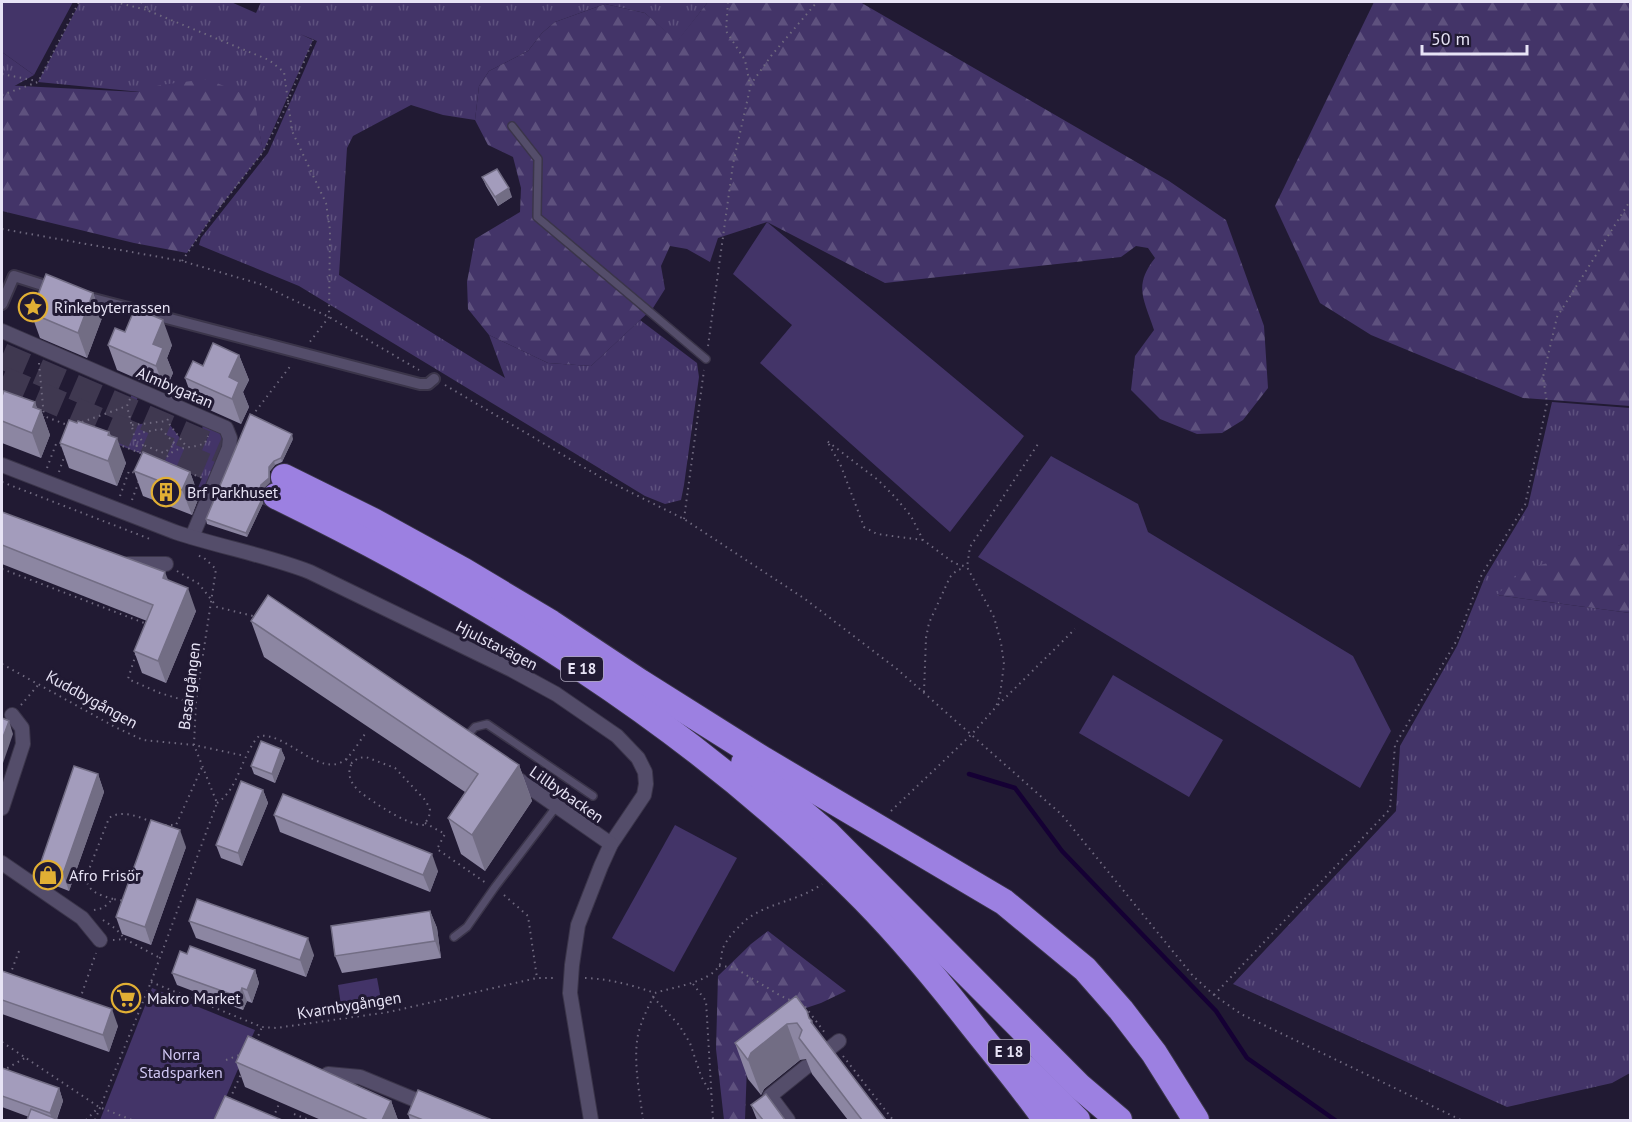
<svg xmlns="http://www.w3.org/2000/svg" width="1632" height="1122" font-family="'PT Sans',sans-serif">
<defs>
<pattern id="grass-tufts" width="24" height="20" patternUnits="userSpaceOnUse" patternTransform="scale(1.5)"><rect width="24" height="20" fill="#433468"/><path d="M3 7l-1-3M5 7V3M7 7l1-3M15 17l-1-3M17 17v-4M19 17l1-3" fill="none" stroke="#5e517e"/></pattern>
<pattern id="forest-firs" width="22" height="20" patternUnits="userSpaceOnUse" patternTransform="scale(1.5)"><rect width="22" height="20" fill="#433468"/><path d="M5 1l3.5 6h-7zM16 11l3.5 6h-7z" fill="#5e517e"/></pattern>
</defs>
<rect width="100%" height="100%" fill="#211a33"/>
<g fill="url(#grass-tufts)">
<polygon points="80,2 231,2 256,13 261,2 708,2 677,42 645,13 605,4 555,22 542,33 528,51 489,71 479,86 475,120 443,115 411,105 353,136 347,148 339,275 505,378 489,335 548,363 591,366 640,320 697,363 699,377 684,485 681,500 665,504 645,496 299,286 199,245 201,238 268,153 317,41 300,34 313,40 263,152 254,103 38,82"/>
<polygon points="2,52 34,75 2,93"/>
<polygon points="134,389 223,431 225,446 200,498 178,488 180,481 198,488 202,478 109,441 110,437 124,441 127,437 120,409 127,406 132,425 167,421 186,446 197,447 205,443 209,434 202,431 203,423 138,397 135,404 129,401"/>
<polygon points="1552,402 1630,408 1630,555 1623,544 1497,595 1630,613 1630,1073 1612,1083 1507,1107 1233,984 1396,811 1400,746 1457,646 1485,577 1528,506"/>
</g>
<g fill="url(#forest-firs)">
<path d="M 708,2 L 860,2 L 1169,181 L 1226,220 L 1264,326 L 1268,388 L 1243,420 L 1222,433 L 1197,434 L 1160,419 L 1131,390 L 1135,356 L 1154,330 C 1144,299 1133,286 1155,258 L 1148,248 L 1136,246 L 1121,257 L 885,283 L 767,222 L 718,238 L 710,262 L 687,249 L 670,246 L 661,266 L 665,289 L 653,308 L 591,366 L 548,363 L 489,335 L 468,309 L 467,282 L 475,239 L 520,212 L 521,188 L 513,157 L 488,145 L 475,120 L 479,86 L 489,71 L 528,51 L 542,33 L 555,22 L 605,4 L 645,13 L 677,41 Z"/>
<polygon points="1374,2 1630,2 1630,406 1523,398 1371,335 1320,303 1275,206"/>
<polygon points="207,79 246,95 255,103 263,152 212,217 187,253 134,243 2,211 2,85 138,92 160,85"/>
<polygon points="1624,544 1630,555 1630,613 1497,595 1524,569"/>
<polygon points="768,931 846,991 821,1003 785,1015 748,1038 745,1120 724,1120 716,1049 718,976 751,944"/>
</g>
<g fill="#433468">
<polygon points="2,2 73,2 34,75 2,52"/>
<polygon points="767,222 1024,436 950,532 760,363 792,325 733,274"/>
<polygon points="1051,456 1138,504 1148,532 1353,656 1391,731 1360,788 978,557"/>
<polygon points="1113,675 1223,740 1189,797 1079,733"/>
<polygon points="675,825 737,858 674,972 612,938"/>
<polygon points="377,978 382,1005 342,1012 338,985"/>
<polygon points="152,988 255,1030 216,1120 100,1120"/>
</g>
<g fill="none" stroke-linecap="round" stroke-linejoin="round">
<polyline stroke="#150034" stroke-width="4.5" points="969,774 1015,788 1062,851 1216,1011 1247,1058 1335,1120"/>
<g stroke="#3f3850" stroke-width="26" stroke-dasharray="26 13" stroke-linecap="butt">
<polyline points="2,356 253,464"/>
<polyline points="2,379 276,496"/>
</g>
<g stroke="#3b354a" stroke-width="10">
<g id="service">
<polyline points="512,126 538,159 537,217 706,359"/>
<polyline points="466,737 475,727 487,724 593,796"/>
<polyline points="454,937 467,927 495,887 556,807"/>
</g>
</g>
<g stroke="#3b354a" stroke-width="14">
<g id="pedestrian">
<polyline points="82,296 420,384 428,384 434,379"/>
<polyline points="2,304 14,276 55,289"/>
</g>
</g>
<g stroke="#3b354a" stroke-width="16">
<g id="minor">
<polyline points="2,331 226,428 230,438 229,448 192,537"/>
<path d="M 2,465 L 175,532 C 220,547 266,555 310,572 L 512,670 L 556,694 L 617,736 L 638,758 L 645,772 L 646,784 L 644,795 L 611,844 L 601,866 L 578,925 L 572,965 L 570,993 L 591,1120"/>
<polyline points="128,564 166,564"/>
<polyline points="512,775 611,844"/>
<polyline points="2,808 23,744 22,728 12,715"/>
<polyline points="2,863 82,918 100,940"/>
<polyline points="829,1049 839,1041"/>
<polyline points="328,1074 360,1077 464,1120"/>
<polyline points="788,1120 770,1096 806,1067"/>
</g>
</g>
<g stroke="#3b354a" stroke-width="28">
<g id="motorway">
<polyline points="284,477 373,521 464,571 551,623 640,682 764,760 1004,902 1085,969 1121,1010 1154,1053 1196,1120"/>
<path d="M 276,496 C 486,599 687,722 853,888 C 895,929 933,975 969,1021 C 995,1054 1022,1086 1046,1120"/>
<polyline points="744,763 827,833 1079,1086 1119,1120"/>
<polyline points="1025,1068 1077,1120"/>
</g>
</g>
<g stroke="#6f697f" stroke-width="2" stroke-dasharray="1.5 4.5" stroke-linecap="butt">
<polyline points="115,2 147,10"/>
<polyline points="141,2 149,11 269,60 284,72 292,131 326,203 330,230 329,317 309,343"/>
<polyline points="728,2 726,31 745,60 750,85"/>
<polyline points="2,74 37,81"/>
<polyline points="2,95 38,82 79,2"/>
<polyline points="2,229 182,261 260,284 329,317 419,370"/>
<polyline points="182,261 212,217 263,152 283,113 313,40"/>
<polyline points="708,346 733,164 751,84 771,56 817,2"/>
<polyline points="39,363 44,417"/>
<polyline points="445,385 602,478 684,519 805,599 897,669 1062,815 1193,976 1214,995 1241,1014 1461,1120"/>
<polyline points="130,399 127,406 138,452"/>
<polyline points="41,415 70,426"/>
<polyline points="252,416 292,364"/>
<polyline points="168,419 167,421 186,446"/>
<polyline points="82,422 127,406"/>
<polyline points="132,425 167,421"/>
<polyline points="117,444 143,454"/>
<polyline points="136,446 143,445 139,433 161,429 175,444 164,453 143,445"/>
<path d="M 164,462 C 172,444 190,450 205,443 L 208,436"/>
<polyline points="47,468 56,444 63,446"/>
<polyline points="59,472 65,454"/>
<polyline points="189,473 203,478"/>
<polyline points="2,482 150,539"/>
<polyline points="120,496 129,471 135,473"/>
<polyline points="132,500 139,481"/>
<polyline points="684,519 704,370"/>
<polyline points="923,540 877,534 864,527 841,466 827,441 878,480 895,497 911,516 923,540 954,563 967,567"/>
<polyline points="2,569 147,624"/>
<polyline points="177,571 199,584 217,607 257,617"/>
<polyline points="136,654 128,679 160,693 196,704"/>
<polyline points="2,664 115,727 143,740 194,745 245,756"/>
<polyline points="924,692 926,638 929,623 950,577 957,570 965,568"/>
<polyline points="21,705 39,684"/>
<polyline points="998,705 1075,629"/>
<path d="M 346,759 L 352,763 L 358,758 L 366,757 L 395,768 L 426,801 L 430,810 L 429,817 L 424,825 C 408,826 373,802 360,792 C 351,784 346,774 352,763"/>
<path d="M 217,803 C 239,789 241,755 259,736 C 287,732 320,779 345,760 C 353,753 359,742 365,734"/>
<polyline points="891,811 972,734 996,707 1000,695 1004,664 1001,643 994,617 967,567 970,547 1040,441"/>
<polyline points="425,823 445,834 437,849 486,883"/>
<polyline points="165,825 176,825 203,765"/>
<polyline points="504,895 528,916 537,978"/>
<path d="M 113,899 C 100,895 87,892 86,877 L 109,818 C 122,809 139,817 152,822"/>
<polyline points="94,910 103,908 113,899 124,901"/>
<polyline points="103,920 116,929 125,939"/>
<polyline points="113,940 125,939 160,958"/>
<polyline points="719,966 733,967 781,996 792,1001"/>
<polyline points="10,975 19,951"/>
<path d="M 585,978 C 610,979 632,985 655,993"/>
<polyline points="151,982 262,1027 276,1028 389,1012 537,978 556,978"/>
<polyline points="693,984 706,1001 713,1120"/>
<path d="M 655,993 C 673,987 708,983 719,966 C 722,961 721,953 723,948 C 728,937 738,927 747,919 C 770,902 799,901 822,884"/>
<polyline points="1214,995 1390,809 1395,745 1457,640 1482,574 1525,505 1547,403 1543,377 1557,317 1630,201"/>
<polyline points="653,997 679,1025 690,1043 701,1076 711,1094"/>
<polyline points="80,999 96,953"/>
<polyline points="800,1004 804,1005 825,1033"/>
<polyline points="256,1041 262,1027"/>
<polyline points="2,1042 99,1107 132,1120"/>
<polyline points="843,1056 893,1120"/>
<polyline points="226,1060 242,1054"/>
<polyline points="2,1071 25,1058"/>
<polyline points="230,1099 241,1074"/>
<polyline points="294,1114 309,1120"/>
<polyline points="273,1118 279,1104"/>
<polyline points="86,1120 97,1109"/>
<polyline points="95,1120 151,982 217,803 194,745 196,701 216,569 204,558 195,554"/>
<path d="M 643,1120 C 640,1095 634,1067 637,1041 C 639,1024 648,1008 655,993"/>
</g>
<use href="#service" stroke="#544d6a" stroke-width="7"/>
<use href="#pedestrian" stroke="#544d6a" stroke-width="10"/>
<use href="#minor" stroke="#544d6a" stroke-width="14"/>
<use href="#motorway" stroke="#9c80e1" stroke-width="26"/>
</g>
<g fill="#8c86a2">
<polygon points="482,177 512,197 498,206 486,186"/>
<polygon points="93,293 102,318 87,358 40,338 31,313"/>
<polygon points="125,332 172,345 167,358 173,373 165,391 117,370 108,345"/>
<polygon points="239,355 249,380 243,392 249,407 241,424 194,403 185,378 203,366"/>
<polygon points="2,395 35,402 37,409 41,410 50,435 41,458 2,443"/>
<polygon points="77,423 109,432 126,463 117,486 69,468 60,443"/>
<polygon points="293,439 282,462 275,465 270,471 270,482 262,490 261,496 263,503 247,537 207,524 206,519"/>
<polygon points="134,471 190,472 199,497 192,515 143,496"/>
<polygon points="2,512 168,580 196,611 166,683 142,673 134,651 147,621 2,564"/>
<polygon points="251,621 519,765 532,801 485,871 461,854 448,818 465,792 264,657"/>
<polygon points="281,749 285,758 275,783 254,774 251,766"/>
<polygon points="98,774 104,792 69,891 46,882 40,865"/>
<polygon points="263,790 268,803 242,866 221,858 216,845"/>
<polygon points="274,815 438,871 430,892 280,832"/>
<polygon points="186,847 151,945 122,934 116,917"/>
<polygon points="430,911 437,928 441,958 342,973 335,956"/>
<polygon points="189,921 314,955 306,977 196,938"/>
<polygon points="187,954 255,970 259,983 252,1003 247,1001 243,1010 177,985 172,973"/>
<polygon points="2,971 118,1026 109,1052 2,1014"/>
<polygon points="807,1011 810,1019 812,1021 814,1026 886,1120 848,1120 812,1074 806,1059 800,1060 764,1089 761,1095 748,1079 735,1043"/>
<polygon points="236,1062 391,1101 398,1120 321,1120 245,1087"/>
<polygon points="2,1068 59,1088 63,1101 57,1119 29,1117 2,1107"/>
<polygon points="751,1105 785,1120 757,1120"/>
<polygon points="408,1114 492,1120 410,1120"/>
</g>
<g fill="#726d84">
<polygon points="509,188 512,197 498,206 495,197"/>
<polygon points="93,293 102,318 87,358 78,333"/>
<polygon points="163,320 172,345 167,358 173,373 165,391 156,366 153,344"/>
<polygon points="239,355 249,380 243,392 249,407 241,424 232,399 229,377"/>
<polygon points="35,402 39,414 41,410 50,435 41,458 32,433 33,407"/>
<polygon points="109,432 114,446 117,438 126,463 117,486 108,461"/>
<polygon points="292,434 293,439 282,462 281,458"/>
<polygon points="274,461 275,465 270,471 270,482 262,490 261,496 263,503 247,537 246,533 261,485 269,467"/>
<polygon points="190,472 199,497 192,515 182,490"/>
<polygon points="165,572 174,595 163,578"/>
<polygon points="188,588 196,611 166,683 158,661"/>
<polygon points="9,721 13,734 2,766 2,740"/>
<polygon points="281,749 285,758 275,783 272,774"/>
<polygon points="519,765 532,801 485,871 472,835"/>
<polygon points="98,774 104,792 69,891 63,874"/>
<polygon points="263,790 268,803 242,866 238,853"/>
<polygon points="180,830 186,847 151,945 145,927"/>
<polygon points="432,854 438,871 430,892 423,875"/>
<polygon points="430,911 437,928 441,958 435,941"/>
<polygon points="308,938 314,955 306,977 300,960"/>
<polygon points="255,970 259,983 252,1003 247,990"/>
<polygon points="242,988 247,1001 243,1010 239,997"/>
<polygon points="112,1009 118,1026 109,1052 103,1035"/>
<polygon points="787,1024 800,1060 764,1089 761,1095 748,1060 751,1053"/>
<polygon points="59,1088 63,1101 56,1120 52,1120 50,1113"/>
<polygon points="391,1101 398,1120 382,1120"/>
</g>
<g fill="#a39cbc" stroke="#726d84" stroke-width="1.5">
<polygon points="497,169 509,188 495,197 482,177"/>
<polygon points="46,274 93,293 78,333 31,313"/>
<polygon points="135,308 163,320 153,344 163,348 156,366 108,345 115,328 125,332"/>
<polygon points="213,343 239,355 229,377 239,382 232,399 185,378 193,361 203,366"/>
<polygon points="4,391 35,402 33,407 41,410 32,433 2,421 2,395 2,396"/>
<polygon points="250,414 292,434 281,458 274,461 269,467 269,478 261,485 259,492 262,499 246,533 206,519"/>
<polygon points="69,420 77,423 78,421 109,432 108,435 117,438 108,461 60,443"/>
<polygon points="143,452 190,472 182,490 134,471"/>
<polygon points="2,512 165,572 163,578 188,588 158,661 134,651 153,605 2,545"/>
<polygon points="268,595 519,765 472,835 448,818 478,774 251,621"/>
<polygon points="2,718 9,721 2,740"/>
<polygon points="261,741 281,749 272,774 251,766"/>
<polygon points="74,766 98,774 63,874 40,865"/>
<polygon points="241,781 263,790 238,853 216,845"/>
<polygon points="283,794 432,854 423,875 274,815"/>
<polygon points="151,820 180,830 145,927 116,917"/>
<polygon points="197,899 308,938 300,960 189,921"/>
<polygon points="430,911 435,941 335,956 331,926"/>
<polygon points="190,946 255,970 247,990 242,988 239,997 172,973 180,951 187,954"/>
<polygon points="2,971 112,1009 103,1035 2,1000"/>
<polygon points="796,996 807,1011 809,1018 812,1021 811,1022 886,1120 862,1120 799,1038 802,1030 797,1023 787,1024 751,1053 748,1060 735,1043"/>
<polygon points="248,1036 391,1101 382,1120 368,1120 236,1062"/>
<polygon points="2,1068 59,1088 50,1113 2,1096"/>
<polygon points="418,1090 492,1120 423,1120 408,1114"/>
<polygon points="766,1094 785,1120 763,1120 751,1105"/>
<polygon points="225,1096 282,1120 214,1120"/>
<polygon points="31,1109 59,1120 27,1120"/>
</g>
<defs>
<g id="sight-ring" transform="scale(1.5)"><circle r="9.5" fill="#211a33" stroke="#e1af34" stroke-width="1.5"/><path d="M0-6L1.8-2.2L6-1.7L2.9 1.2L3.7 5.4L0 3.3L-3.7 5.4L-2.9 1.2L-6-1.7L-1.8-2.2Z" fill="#e1af34"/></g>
<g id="building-ring" transform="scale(1.5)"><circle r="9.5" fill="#211a33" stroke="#e1af34" stroke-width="1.5"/><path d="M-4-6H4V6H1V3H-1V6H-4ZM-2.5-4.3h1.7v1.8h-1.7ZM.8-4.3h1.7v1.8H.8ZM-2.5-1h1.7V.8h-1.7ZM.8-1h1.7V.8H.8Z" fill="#e1af34"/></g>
<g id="shop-ring" transform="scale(1.5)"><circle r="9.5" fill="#211a33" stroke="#e1af34" stroke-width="1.5"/><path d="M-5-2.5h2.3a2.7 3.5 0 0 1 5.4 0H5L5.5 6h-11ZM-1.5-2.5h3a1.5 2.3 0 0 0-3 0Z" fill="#e1af34"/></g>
<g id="supermarket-ring" transform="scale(1.5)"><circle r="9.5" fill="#211a33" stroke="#e1af34" stroke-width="1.5"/><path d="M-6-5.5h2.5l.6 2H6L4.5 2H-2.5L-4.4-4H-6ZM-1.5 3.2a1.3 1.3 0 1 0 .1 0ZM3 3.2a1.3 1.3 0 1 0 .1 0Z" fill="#e1af34"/></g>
</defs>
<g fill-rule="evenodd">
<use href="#sight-ring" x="33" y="307"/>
<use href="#building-ring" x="166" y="492"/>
<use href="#shop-ring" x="48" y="875"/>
<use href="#supermarket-ring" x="126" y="998"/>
</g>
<g text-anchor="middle" stroke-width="6" stroke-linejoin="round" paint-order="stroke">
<g fill="#211a33" stroke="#aca7bb" stroke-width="1.5">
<rect x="561" y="657" width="42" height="24" rx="4.5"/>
<rect x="988" y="1040" width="42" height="24" rx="4.5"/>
</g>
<g font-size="15" font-weight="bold" fill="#e7e3f5">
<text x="582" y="674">E 18</text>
<text x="1009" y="1057">E 18</text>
</g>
<g font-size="16" fill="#e7e3f5" stroke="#211a33" text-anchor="start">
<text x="54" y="313">Rinkebyterrassen</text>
<text x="187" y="498">Brf Parkhuset</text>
<text x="69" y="881">Afro Frisör</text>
<text x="147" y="1004">Makro Market</text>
</g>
<g font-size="16" fill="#e7e3f5" stroke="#211a33">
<text transform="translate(175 387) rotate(23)" y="6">Almbygatan</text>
<text transform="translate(497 645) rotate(27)" y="6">Hjulstavägen</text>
<text transform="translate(189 686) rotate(-83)" y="6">Basargången</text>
<text transform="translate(92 699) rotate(29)" y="6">Kuddbygången</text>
<text transform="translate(567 794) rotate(35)" y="6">Lillbybacken</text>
<text transform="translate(349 1005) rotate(-9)" y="6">Kvarnbygången</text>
</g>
<g font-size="16" fill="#d0c6f3" stroke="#211a33">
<text x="181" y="1060">Norra<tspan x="181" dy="18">Stadsparken</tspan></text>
</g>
</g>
<rect width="1632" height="1122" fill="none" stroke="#e7e3f5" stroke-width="6"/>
<path d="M1422 45v9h105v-9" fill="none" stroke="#e7e3f5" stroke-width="3"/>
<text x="1431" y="45" font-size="18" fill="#e7e3f5" stroke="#211a33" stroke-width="4.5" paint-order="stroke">50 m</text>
</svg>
